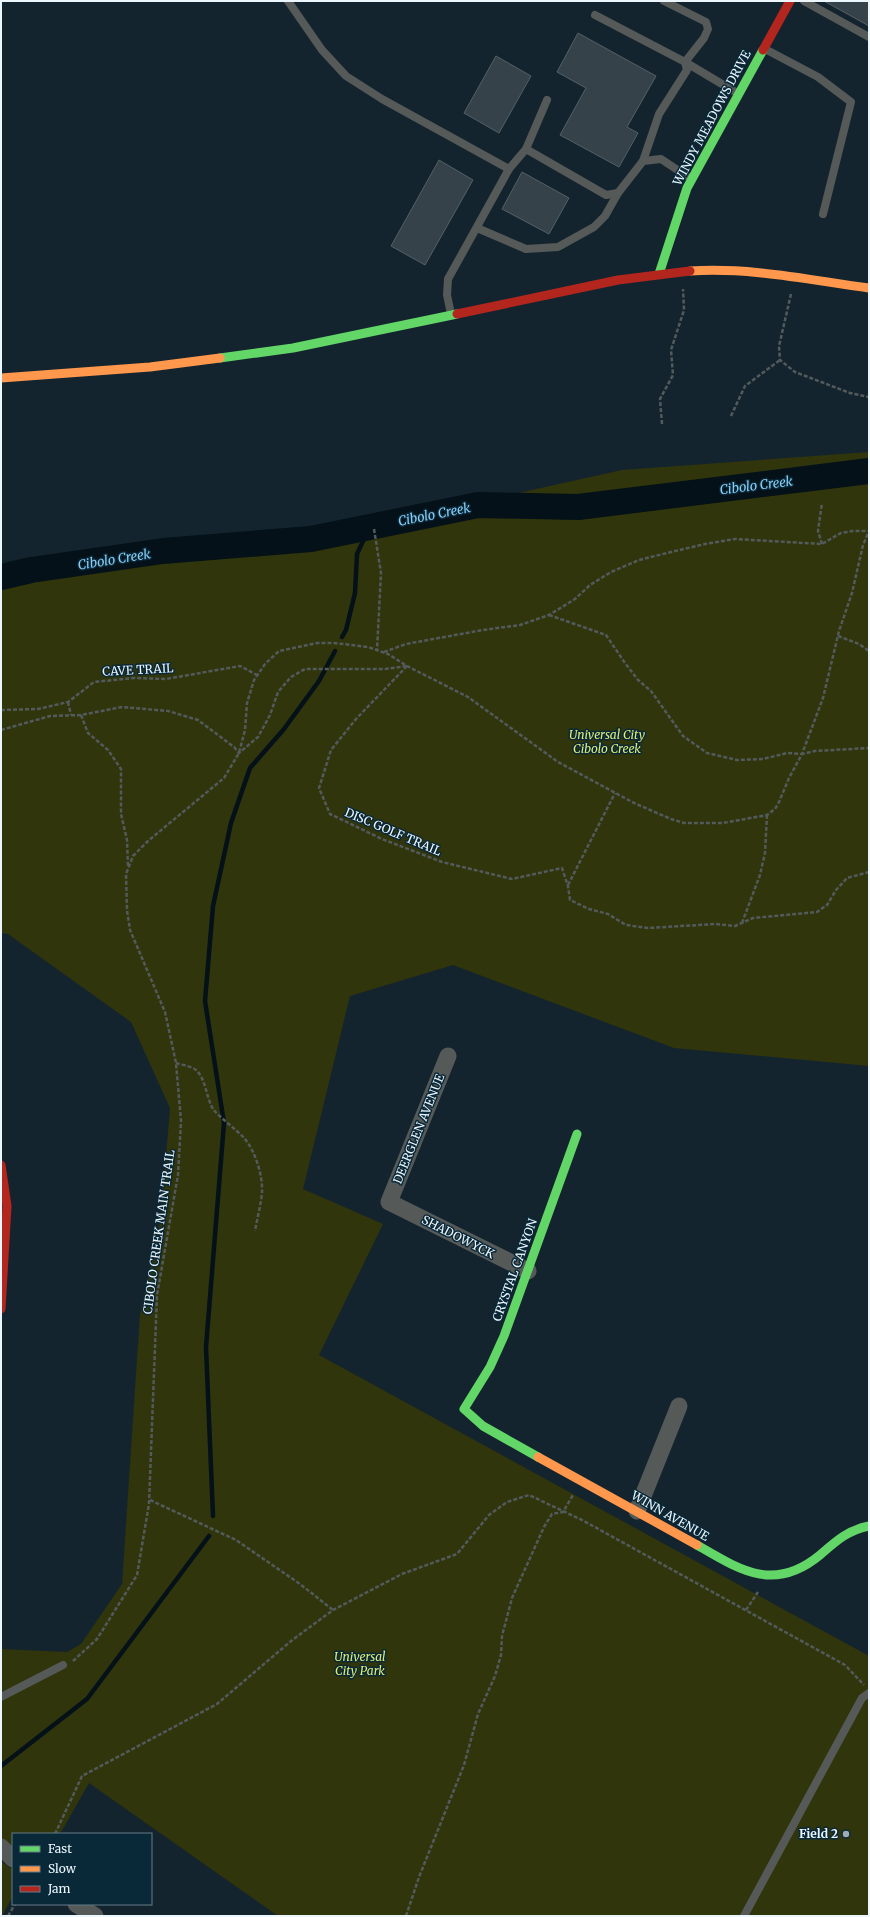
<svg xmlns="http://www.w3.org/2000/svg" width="870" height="1917" font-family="Merriweather,serif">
<rect width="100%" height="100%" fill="#14242e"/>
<g fill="#30350b">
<polygon points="869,452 869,1066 674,1048 453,965 350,996 303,1189 383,1224 319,1355 869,1656 869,1916 278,1916 89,1783 60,1834 13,1834 13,1850 1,1838 1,1649 67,1652 81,1644 122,1584 140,1314 161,1217 170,1108 131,1022 8,934 1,933 1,588 178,540 370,526 622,470"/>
<polygon points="1,1861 13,1870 13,1896 2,1916"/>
</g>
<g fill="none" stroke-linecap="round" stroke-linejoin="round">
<g stroke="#051118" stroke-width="4.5">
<polyline points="342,637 346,630 355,593 357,554 370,526"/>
<polyline points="213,1516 206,1347 224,1123 205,1001 213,906 231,823 250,768 284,729 319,681 335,651"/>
<polyline points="1,1766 87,1699 209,1536"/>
</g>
<polyline stroke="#051118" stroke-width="26" points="1,577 31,570 163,551 311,539 478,505 578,507 869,471"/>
</g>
<g fill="#364249" stroke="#536068">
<polygon points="824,1 869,1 869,26"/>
<polygon points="578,33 656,76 627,127 638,133 619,167 560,135 586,88 557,72"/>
<polygon points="496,56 531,76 499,133 464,113"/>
<polygon points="439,160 473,180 425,265 391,246"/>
<polygon points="522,172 569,198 549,234 502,209"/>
</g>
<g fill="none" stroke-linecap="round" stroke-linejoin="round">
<g stroke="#535a5c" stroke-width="2.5" stroke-dasharray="4 2" stroke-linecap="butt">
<polyline points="791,294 779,346 780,360 795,372 850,393 869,397"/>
<polyline points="731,416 745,386 780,360"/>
<polyline points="662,424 660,399 673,375 671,350 684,310 683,289"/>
<polyline points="374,529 381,573 377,650"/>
<polyline points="822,544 818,531 822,503"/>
<polyline points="549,615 606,635 625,663 638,680 651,691 683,736 707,753 737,760 763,759 787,753 802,754 823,698 839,631 852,593 863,545 869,531"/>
<polyline points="838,636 859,644 869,651"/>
<polyline points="384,652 406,644 483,630 520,625 549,615 575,599 590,585 611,572 639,560 671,552 705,544 735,539 822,544 841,533 853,531 869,531"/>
<polyline points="407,666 356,719 331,750 319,788 330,814 382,839 442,862 512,879 562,868 568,886 570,900 589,909 608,914 626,925 648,928 716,924 735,926 753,918 817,912 827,905 836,890 847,878 869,872"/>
<polyline points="68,702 71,715"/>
<polyline points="1,710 38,709 68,702 94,682 134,678 166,679 240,666 257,675"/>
<polyline points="81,715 88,733 108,750 121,769 121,814 127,840 128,867"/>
<polyline points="1,730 50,716 81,715 122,707 168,711 198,720 234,747 239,753 258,737 270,715 278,692 291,677 305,669 385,669 407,666"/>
<polyline points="568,885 615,793"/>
<polyline points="742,923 760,875 765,853 767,815"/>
<path d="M 176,1063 C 182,1065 191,1066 196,1070 C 206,1079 206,1097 213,1109 C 220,1118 235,1128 244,1138 C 255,1150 263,1176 262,1192 C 261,1205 257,1219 255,1231"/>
<polyline points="150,1500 236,1540 300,1584 333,1610"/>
<polyline points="746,1610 758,1592"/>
<polyline points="73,1661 97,1639 137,1575 149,1504 157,1295 178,1175 181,1121 176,1063 165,1012 130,930 127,910 126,874 133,856 148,841 224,778 239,753 245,730 247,703 254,680 265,664 279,651 317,643 334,643 368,647 388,654 407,666 468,697 558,762 634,803 671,819 684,823 723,823 767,815 775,809 779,802 789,778 802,754 815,751 869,748"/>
<polyline points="55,1834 82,1776 217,1704 291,1641 333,1610 402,1574 457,1554 489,1515 507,1502 529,1495 582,1520 845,1665 864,1685"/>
<polyline points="8,1916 15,1904"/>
<polyline points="406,1916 419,1877 464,1765 478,1714 495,1676 501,1655 502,1636 512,1598 544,1527 552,1514 563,1512 573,1495"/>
</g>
<g stroke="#555a59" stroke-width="8">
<polyline points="288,1 322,50 346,76 382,99 509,169"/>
<polyline points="664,1 706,22 708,29 704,38 685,62 737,93"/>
<polyline points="804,1 869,37"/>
<polyline points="595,15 685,62 687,70 659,114 643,161"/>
<polyline points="765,49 818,77 851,102 823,214"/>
<polyline points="526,149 606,195 618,193"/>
<polyline points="477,228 526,249 558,247 594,227 605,216 618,193 643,161 661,159 691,179"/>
<polyline points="451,314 447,295 448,279 509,169 526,149 547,100"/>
<polyline points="1,1697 63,1665"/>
<polyline points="744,1916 862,1698 869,1693"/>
</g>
<g stroke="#555a59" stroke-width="17">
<polyline points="448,1056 389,1202 528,1271"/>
<polyline points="637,1511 679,1406"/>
<polyline points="1,1847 13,1859"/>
<polyline points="76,1904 95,1916"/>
</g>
<g stroke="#63d668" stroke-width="9">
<polyline points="659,274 687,188 763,50"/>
<polyline points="220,358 293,348 457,314"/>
<polyline points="538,1457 483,1426 464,1409 490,1367 504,1336 577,1134"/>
<path d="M 697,1545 C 740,1570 774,1593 820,1555 C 836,1541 848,1530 869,1526"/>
</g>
<g stroke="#ff974d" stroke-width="9">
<path d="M 690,271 C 751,267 809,280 869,288"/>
<polyline points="1,378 150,367 220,358"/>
<polyline points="538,1457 697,1545"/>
</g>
<g stroke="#b3261e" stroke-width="9">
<polyline points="763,50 790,1"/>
<polyline points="457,314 618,280 690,271"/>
<polyline points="1,1165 7,1206 1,1309"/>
</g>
</g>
<circle fill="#a0acb5" stroke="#092838" stroke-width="1.5" cx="846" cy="1834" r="4"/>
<g text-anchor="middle" stroke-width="3" stroke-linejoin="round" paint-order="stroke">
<g font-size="12" fill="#ecf6fd" stroke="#092838">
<text transform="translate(712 118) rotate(-62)" y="4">WINDY MEADOWS DRIVE</text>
<text transform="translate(138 670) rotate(-3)" y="4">CAVE TRAIL</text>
<text transform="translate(393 832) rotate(23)" y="4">DISC GOLF TRAIL</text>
<text transform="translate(419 1129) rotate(-68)" y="4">DEERGLEN AVENUE</text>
<text transform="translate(159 1232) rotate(-82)" y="4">CIBOLO CREEK MAIN TRAIL</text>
<text transform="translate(458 1237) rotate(27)" y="4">SHADOWYCK</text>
<text transform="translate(515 1270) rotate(-70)" y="4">CRYSTAL CANYON</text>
<text transform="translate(670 1516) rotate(30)" y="4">WINN AVENUE</text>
</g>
<g font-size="12" font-style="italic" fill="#e0ed78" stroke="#092838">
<text x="607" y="739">Universal City<tspan x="607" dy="14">Cibolo Creek</tspan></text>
<text x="360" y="1661">Universal<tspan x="360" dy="14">City Park</tspan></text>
</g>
<g font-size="12" font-weight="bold" fill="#ecf6fd" stroke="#092838" text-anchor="end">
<text x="838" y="1838">Field 2</text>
</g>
<g font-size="13" font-style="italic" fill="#8ccdf4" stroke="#092838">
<text transform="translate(756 485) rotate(-7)" y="5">Cibolo Creek</text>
<text transform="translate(434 514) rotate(-11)" y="5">Cibolo Creek</text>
<text transform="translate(114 559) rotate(-9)" y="5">Cibolo Creek</text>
</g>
</g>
<rect width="870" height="1917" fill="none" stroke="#ecf6fd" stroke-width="4"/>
<rect x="12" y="1833" width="140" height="72" fill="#092838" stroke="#647a87"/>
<rect x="20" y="1846" width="20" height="6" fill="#63d668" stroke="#647a87"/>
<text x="48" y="1853" font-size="12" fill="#ecf6fd">Fast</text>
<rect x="20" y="1866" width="20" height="6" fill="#ff974d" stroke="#647a87"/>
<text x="48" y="1873" font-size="12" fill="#ecf6fd">Slow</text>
<rect x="20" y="1886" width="20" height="6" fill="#b3261e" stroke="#647a87"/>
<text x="48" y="1893" font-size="12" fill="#ecf6fd">Jam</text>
</svg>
